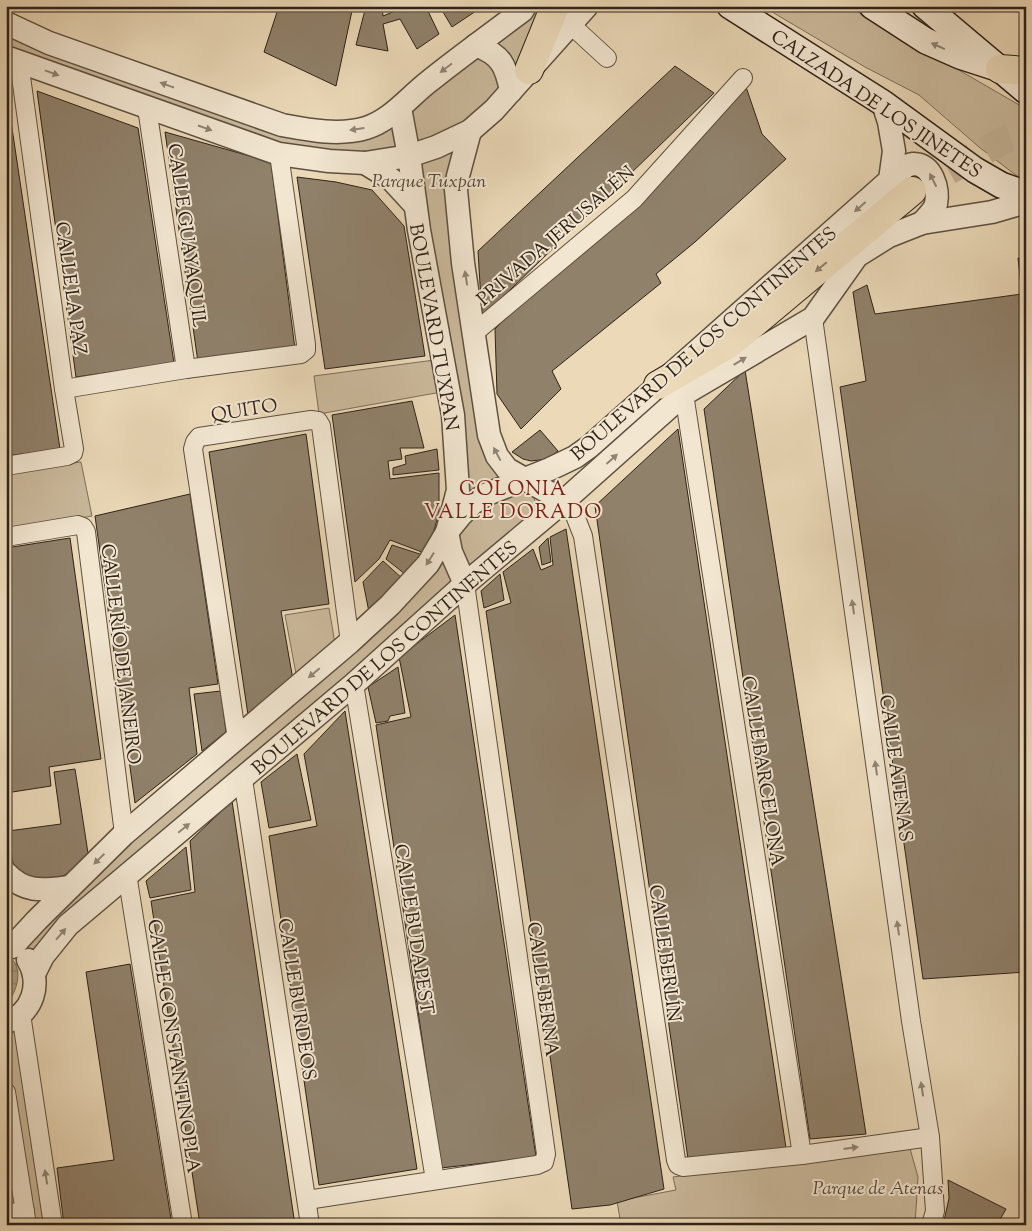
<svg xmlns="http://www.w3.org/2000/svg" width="1032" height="1231" font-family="'Sorts Mill Goudy',serif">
<defs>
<pattern id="water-waves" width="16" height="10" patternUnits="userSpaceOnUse" patternTransform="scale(1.25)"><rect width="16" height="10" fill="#ab9b82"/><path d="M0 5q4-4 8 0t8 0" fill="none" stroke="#8c7e69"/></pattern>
</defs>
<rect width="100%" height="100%" fill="#ebd9b8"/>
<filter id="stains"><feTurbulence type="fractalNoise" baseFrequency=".004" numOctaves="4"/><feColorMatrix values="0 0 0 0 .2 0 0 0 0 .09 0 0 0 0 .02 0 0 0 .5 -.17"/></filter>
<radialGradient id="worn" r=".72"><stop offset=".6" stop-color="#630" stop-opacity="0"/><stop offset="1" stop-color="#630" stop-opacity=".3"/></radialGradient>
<g fill="#cbba9d" stroke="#7c6e5a">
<polygon points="526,6 554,6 511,89 477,45"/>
<polygon points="762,6 848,6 1021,106 1026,109 1026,178 1017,176 979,147 919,95 865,67"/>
<polygon points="6,25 282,127 365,130 476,47 507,78 492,109 409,154 279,153 6,55"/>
<polygon points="469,132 457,175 488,435 522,480 457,501 415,204 385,173"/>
<polygon points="442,359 447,391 319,414 314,376"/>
<polygon points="81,462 92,516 6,531 6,471"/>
<polygon points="519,486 533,496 539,511 33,959 17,942 238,741 461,517"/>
<polygon points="329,608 335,644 297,679 285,615"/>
<polygon points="20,1022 52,1225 27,1225 6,1120 6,1038 9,1037"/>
<polygon points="909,1145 918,1177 915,1225 621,1225 617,1201 676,1190 673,1177"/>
</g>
<path fill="url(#water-waves)" stroke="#796b58" d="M 6,955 C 26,965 17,992 6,1006 Z"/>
<g fill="#90816b" stroke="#2e2218">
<polygon points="279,6 353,6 336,86 264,52"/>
<polygon points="366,6 382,6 383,16 395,11 394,6 474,6 476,11 452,27 440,7 428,11 439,34 417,49 400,19 383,24 388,51 356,45"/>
<polygon points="675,66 714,93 482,317 478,251"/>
<polygon points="743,78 762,134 786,159 695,242 656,274 661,283 552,371 561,389 521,429 497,394 495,329"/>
<polygon points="6,88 60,449 6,456"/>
<polygon points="37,91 138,128 174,363 76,377"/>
<polygon points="165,132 271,162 295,349 198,362"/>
<polygon points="297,177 336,182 372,190 404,226 425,356 325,369"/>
<polygon points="1018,258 1026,258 1026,972 923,979 840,387 866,381 853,292 867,285 875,314 1022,294"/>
<polygon points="745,370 866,1134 810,1139 704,409"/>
<polygon points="412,401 424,448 400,448 402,459 388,461 390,479 439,473 439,513 427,554 390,540 379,559 355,582 332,415"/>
<polygon points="678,429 786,1148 688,1159 595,506"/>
<polygon points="540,430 558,451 548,459 531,461 523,459 512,452"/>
<polygon points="306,434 329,604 281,611 293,680 248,715 209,452"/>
<polygon points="437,449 439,470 393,475 393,468 406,464 405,456"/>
<polygon points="190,494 218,684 189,688 197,754 135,803 95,516"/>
<polygon points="566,529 664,1189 610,1205 572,1209 486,611 511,603 503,572 533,549 541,570 553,565 550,537"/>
<polygon points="70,538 101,759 49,767 51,786 6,793 6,548"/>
<polygon points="548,538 551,562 542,565 539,547"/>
<polygon points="392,545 426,556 410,578 386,559"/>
<polygon points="383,561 404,580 369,612 363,582"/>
<polygon points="500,574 504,600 484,608 481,591"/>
<polygon points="455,615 536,1157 441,1168 376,725 411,717 399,657"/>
<polygon points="398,667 405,713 390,716 388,721 376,723 368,687"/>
<polygon points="221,691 226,732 202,751 194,694"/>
<polygon points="345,711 417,1169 319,1185 269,836 317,826 304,754"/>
<polygon points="297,754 311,820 269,828 261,782"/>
<polygon points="75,769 88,853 78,867 58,879 31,881 18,871 13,863 8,831 61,824 54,772"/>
<polygon points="232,801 295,1225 200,1225 151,901 195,892 190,841"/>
<polygon points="186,847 191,890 150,898 146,881"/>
<polygon points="130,964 172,1225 64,1225 57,1168 114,1160 86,972"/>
<polygon points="948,1180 1006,1209 997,1225 951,1225 944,1221 949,1198"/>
</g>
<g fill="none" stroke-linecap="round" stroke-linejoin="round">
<polyline stroke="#c5b498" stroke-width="28" stroke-dasharray="28 14" stroke-linecap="butt" points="912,191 1006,139 1026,132"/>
<g stroke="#5d5040" stroke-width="20">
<g id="minor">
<polyline points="570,24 607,58"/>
<polyline points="147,108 186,369"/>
<polyline points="813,318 911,1021 930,1137 935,1211 931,1225"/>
<polyline points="474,333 634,199 743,78"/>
<polyline points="64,389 186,369 301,354 306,350 306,344 279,154"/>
<polyline points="684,394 802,1155"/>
<polyline points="6,466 67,456 73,453 74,449 64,389 19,62"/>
<polyline points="564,501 574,513 583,536 676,1160 678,1165 683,1167 802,1155 930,1137"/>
<polyline points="6,537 78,525 83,527 86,532 124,834"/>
<polyline points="354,684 435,1180"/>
<polyline points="237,739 193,449 195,442 199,437 311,420 318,421 321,426 350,642"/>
<polyline points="243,779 310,1225"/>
<polyline points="127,874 183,1225"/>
<polyline points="21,1014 53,1225"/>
<polyline points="6,1092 27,1225"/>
<polyline points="307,1200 537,1165 544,1162 546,1154 465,584"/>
<polyline points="6,1214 25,1211"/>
</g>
</g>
<g stroke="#5d5040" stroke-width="25">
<g id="tertiary">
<path d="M 6,23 L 49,43 L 282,125 C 309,130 339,136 366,128 C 391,120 407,99 427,83 C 458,58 490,35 522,11 L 525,6"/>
<path d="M 476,45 C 501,55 506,65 511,91"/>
<polyline points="6,57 279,154 329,161 365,163 409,156 436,147 470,131 494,110 587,6"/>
<polyline points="400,108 409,156 419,230 453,415 458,490 447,532 451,552 465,584"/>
<polyline points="470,131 458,176 456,190 463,263 489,435 497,456 507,469 564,501"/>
<polyline points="365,163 391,179 414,204"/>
<path d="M 890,180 C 897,175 904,165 913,164 C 932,163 939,189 936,204 C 934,211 927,217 922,223"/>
<path d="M 6,873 C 26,894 44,890 70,887"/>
<polyline points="12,947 37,920 124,834 350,642 390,605 428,564 447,532 460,516 473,503 485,495 550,469 575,457 589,447 890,180 894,151 889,122 883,103"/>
<polyline points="34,974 43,956 68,925 354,684 465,584 564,501 684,394 813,318 857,256 889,236 922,223 992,212 1026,202"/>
<path d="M 6,1022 C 33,1014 42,983 28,960"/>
</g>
</g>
<g stroke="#2e2218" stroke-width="28">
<g id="secondary">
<polyline points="730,6 883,103 975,170 1001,185 1026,194"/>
<polyline points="872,6 926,41 960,56 1000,69"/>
<polyline points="925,6 1026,91"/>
</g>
</g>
<g stroke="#2e2218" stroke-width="30">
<g id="primary">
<polyline points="1000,69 1026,71"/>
<polyline points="529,70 555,6"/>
<polyline points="658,385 729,344 912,191"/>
</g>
</g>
<use href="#minor" stroke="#f2e6d1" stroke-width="18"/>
<use href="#tertiary" stroke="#f2e6d1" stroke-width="22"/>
<use href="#secondary" stroke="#f2e6d1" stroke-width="25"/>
<use href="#primary" stroke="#ebd9b8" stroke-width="28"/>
</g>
<defs><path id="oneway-solid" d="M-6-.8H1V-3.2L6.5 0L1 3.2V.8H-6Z" transform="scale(1.25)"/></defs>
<g fill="#908474">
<use href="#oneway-solid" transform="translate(938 46) rotate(-156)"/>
<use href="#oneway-solid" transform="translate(446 68) rotate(143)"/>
<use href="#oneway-solid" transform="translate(52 73) rotate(20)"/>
<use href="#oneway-solid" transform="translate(167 85) rotate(-160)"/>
<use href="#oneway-solid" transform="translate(205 128) rotate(19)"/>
<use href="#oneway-solid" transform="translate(357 129) rotate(172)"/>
<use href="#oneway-solid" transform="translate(933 180) rotate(-117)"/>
<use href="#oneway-solid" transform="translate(860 207) rotate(139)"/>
<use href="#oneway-solid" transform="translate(466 278) rotate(-99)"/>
<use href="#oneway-solid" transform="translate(740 361) rotate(-31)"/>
<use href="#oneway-solid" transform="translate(497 454) rotate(-118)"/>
<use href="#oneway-solid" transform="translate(612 459) rotate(-42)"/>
<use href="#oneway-solid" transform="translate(430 559) rotate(122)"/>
<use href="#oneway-solid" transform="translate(853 607) rotate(-98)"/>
<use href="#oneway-solid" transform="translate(314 673) rotate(140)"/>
<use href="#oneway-solid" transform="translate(876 768) rotate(-98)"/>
<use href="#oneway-solid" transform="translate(184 828) rotate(-39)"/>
<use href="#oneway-solid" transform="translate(99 859) rotate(136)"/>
<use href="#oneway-solid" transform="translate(898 928) rotate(-98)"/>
<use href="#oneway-solid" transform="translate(61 934) rotate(-49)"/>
<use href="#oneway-solid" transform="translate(922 1089) rotate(-99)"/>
<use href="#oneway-solid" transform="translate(851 1148) rotate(-8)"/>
<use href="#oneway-solid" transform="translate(46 1177) rotate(-99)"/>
</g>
<use fill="#8c7e68" href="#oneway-solid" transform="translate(821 267) rotate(140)"/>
<g text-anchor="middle" stroke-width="4" stroke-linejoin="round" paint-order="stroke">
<g font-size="19" fill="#2e2218" stroke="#f2e6d1">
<text transform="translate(877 103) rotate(34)" y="7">CALZADA DE LOS JINETES</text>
<text transform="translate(188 235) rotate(82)" y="7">CALLE GUAYAQUIL</text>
<text transform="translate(555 235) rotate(-41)" y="7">PRIVADA JERUSALÉN</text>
<text transform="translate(72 288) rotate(82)" y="7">CALLE LA PAZ</text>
<text transform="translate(435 327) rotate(80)" y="7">BOULEVARD TUXPAN</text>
<text transform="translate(703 343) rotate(-41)" y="7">BOULEVARD DE LOS CONTINENTES</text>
<text transform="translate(244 409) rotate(-9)" y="7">QUITO</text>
<text transform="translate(122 654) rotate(83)" y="7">CALLE RÍO DE JANEIRO</text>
<text transform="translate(384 657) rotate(-41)" y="7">BOULEVARD DE LOS CONTINENTES</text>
<text transform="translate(897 768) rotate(82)" y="7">CALLE ATENAS</text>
<text transform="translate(764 771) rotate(81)" y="7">CALLE BARCELONA</text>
<text transform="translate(415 929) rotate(81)" y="7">CALLE BUDAPEST</text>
<text transform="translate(666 953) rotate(82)" y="7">CALLE BERLÍN</text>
<text transform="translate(544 989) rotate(82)" y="7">CALLE BERNA</text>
<text transform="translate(298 999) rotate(81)" y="7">CALLE BURDEOS</text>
<text transform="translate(175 1046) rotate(81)" y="7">CALLE CONSTANTINOPLA</text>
</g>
<g font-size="19" font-style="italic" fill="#554839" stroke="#f2e6d1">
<text x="429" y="187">Parque Tuxpan</text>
<text x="878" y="1194">Parque de Atenas</text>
</g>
<g font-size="20" letter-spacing="1" fill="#7a1f14" stroke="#f2e6d1">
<text x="513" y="495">COLONIA<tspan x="513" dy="23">VALLE DORADO</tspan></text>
</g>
</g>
<rect width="1032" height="1231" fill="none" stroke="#ebd9b8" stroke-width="25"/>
<rect x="8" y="8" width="1017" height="1216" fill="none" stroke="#2e2218" stroke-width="2.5"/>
<rect x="12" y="12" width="1007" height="1206" fill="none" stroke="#2e2218"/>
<rect width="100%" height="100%" filter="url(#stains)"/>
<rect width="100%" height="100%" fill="url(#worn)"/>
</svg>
